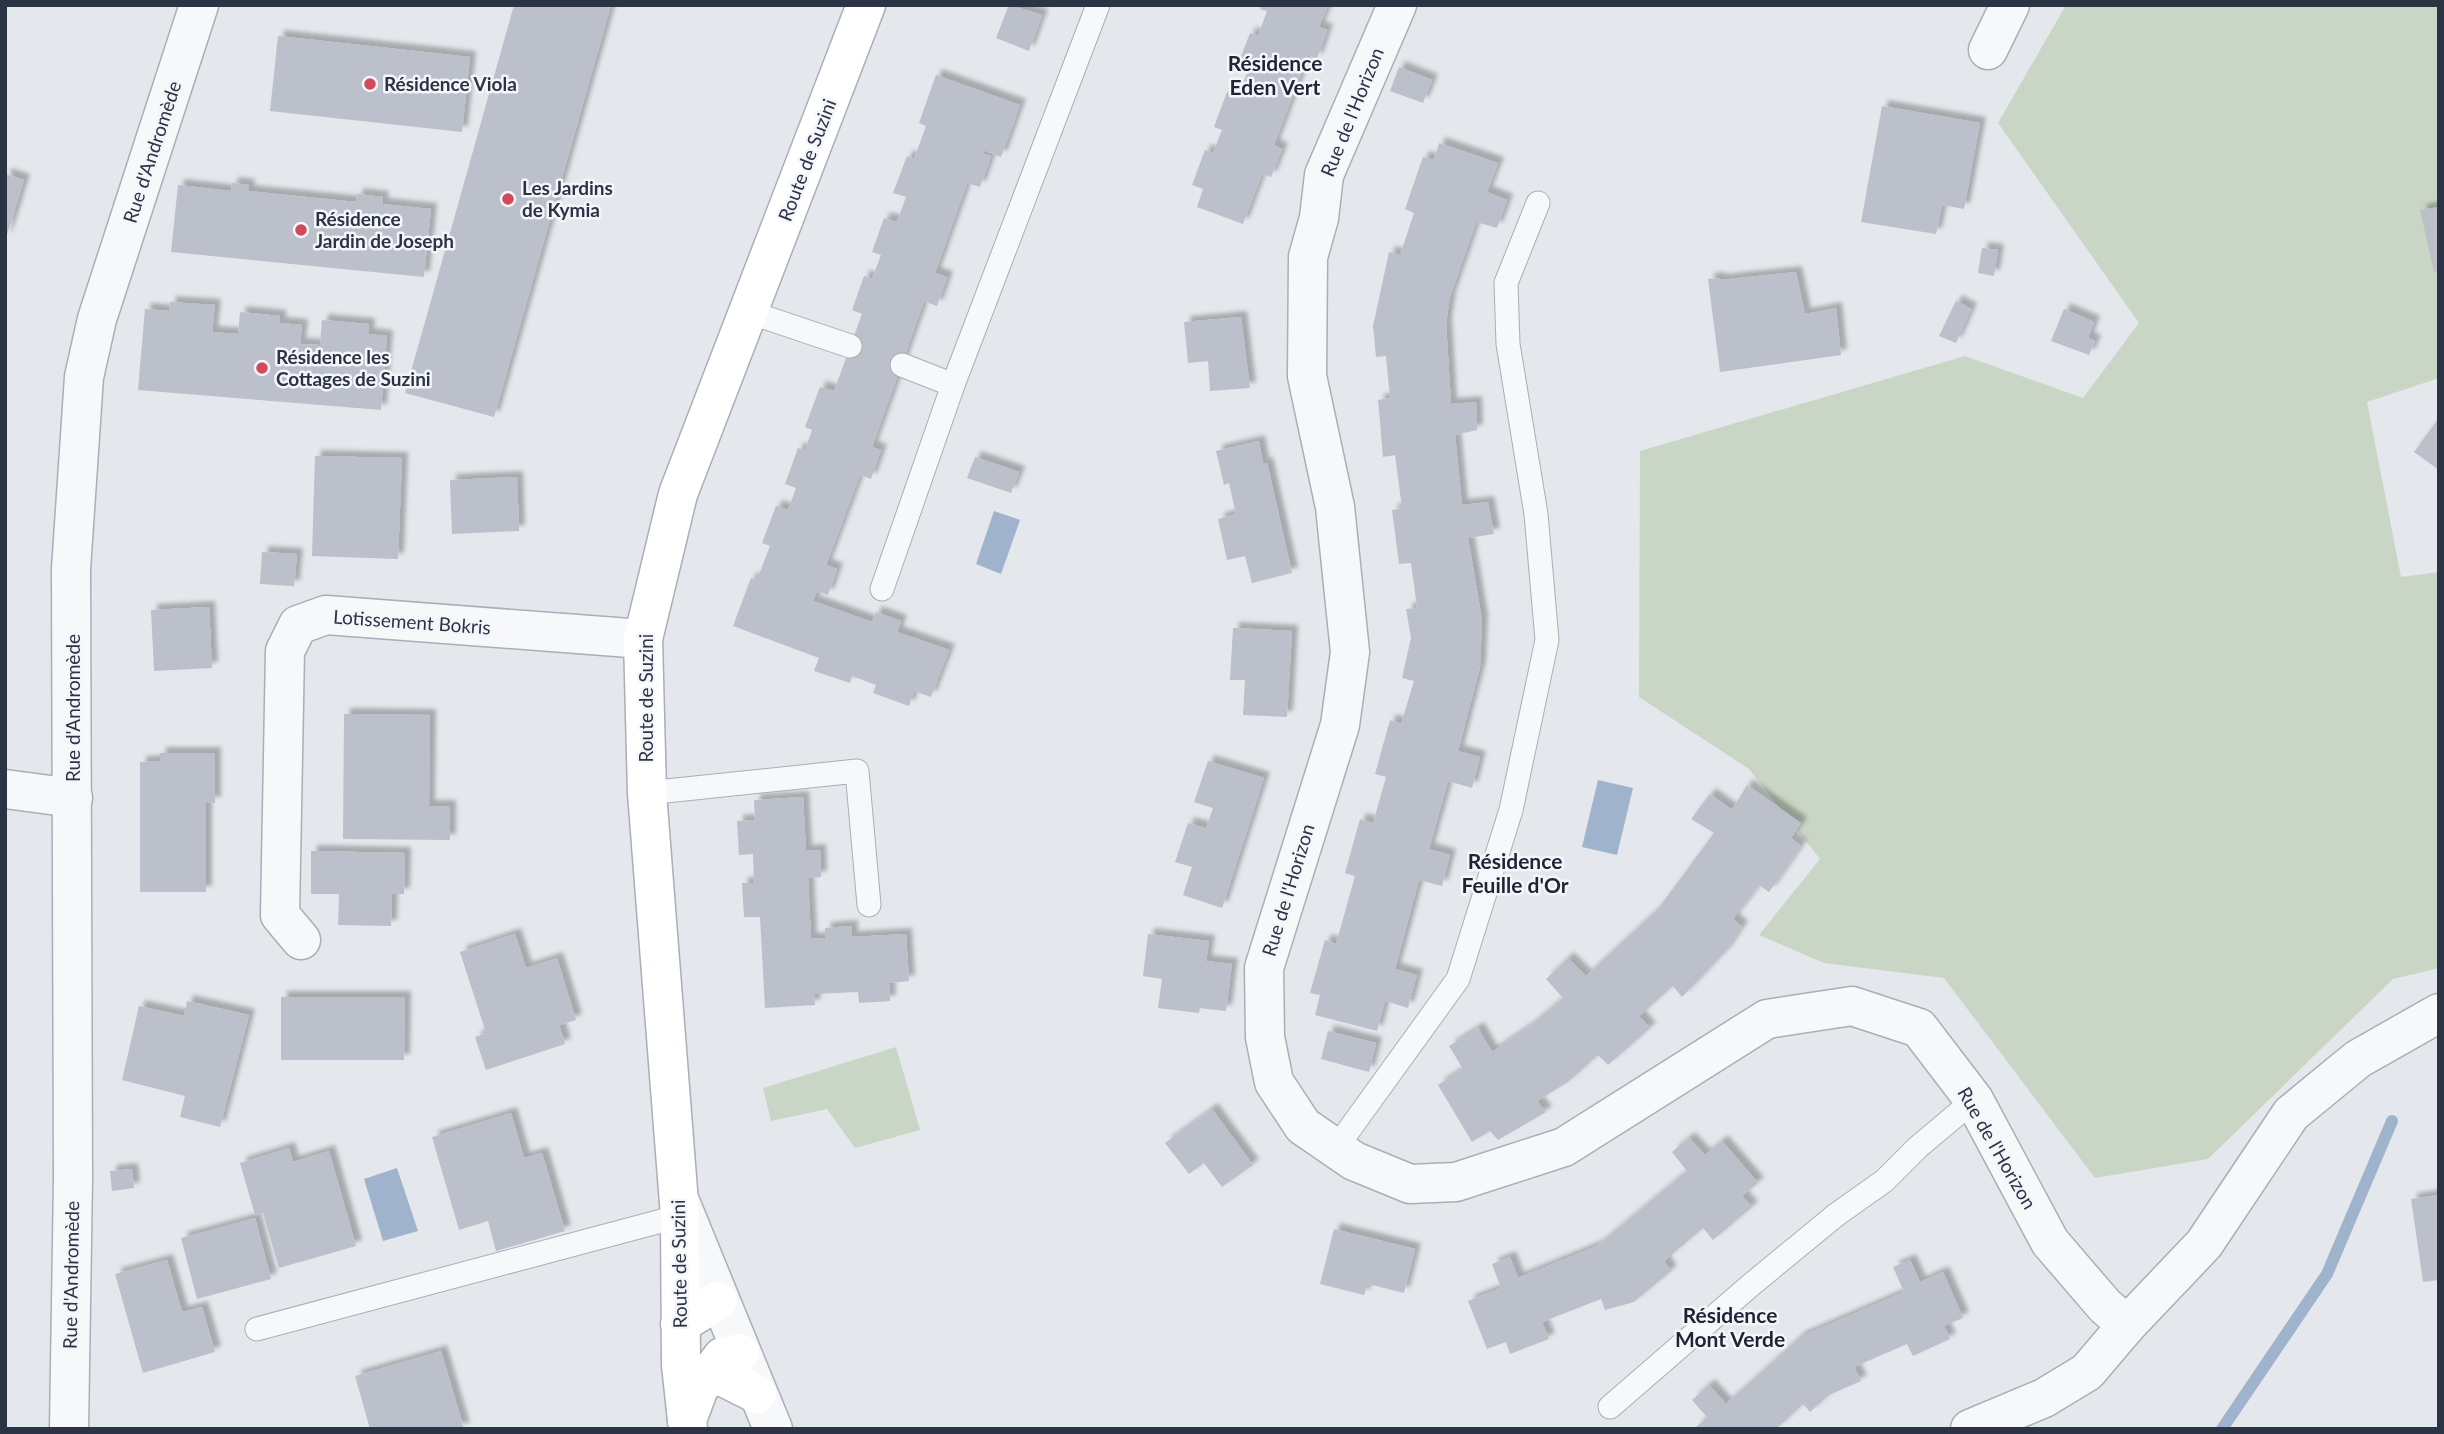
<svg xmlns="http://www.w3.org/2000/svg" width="2444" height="1434" font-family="Lato,sans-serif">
<defs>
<filter id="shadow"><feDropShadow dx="6" dy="-6" stdDeviation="2" flood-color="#0004"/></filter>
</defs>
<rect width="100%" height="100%" fill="#e4e7ec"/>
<g fill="#c9d6c5">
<polygon points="2066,5 2439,5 2439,378 2367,402 2401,577 2439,572 2439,968 2393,979 2208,1159 2095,1178 1944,978 1824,963 1759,935 1820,859 1749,769 1639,697 1640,451 1965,356 2083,398 2139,323 1998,123"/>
<polygon points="896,1047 920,1130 855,1148 827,1109 771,1121 763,1088"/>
</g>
<g fill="#9fb4cc">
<polygon points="994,511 1020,520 1001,574 976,564"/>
<polygon points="1598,780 1633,788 1617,855 1582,847"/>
<polygon points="397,1168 418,1231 383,1241 364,1179"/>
</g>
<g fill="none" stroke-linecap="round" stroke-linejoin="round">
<polyline stroke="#9fb4cc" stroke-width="12" points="2222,1429 2327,1274 2392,1121"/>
</g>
<g fill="#bbc0ca" filter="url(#shadow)">
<polygon points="514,5 611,5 494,417 405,393"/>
<polygon points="1009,5 1042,15 1029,51 996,38"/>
<polygon points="1261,5 1328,5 1319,27 1327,30 1317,59 1308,55 1274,145 1282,149 1271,177 1262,174 1243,224 1197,207 1203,189 1192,185 1205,150 1213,153 1222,130 1214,127 1227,92 1238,96 1248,71 1237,67 1250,33 1258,36 1267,11 1260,9"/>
<polygon points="278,36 470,57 462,132 270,111"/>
<polygon points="1399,67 1432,80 1423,103 1390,91"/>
<polygon points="936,75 1020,105 1001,157 983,150 982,153 991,156 980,187 967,183 935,273 947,277 937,306 924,301 872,447 881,450 871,479 860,475 826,565 837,569 828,595 817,591 813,601 872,622 876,612 901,621 897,632 949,650 931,697 914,691 909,706 873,693 876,685 852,676 850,683 814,671 819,658 733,626 751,578 757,580 770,546 762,543 776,506 788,510 796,488 785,484 798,448 805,451 812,430 805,427 820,387 834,391 862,314 852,310 864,276 872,279 881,255 872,252 884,218 897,222 906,197 893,193 907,156 914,159 926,126 919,123"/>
<polygon points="1882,106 1980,123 1964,209 1942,205 1936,234 1861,222"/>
<polygon points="1439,143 1498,163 1487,192 1507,200 1497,228 1476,222 1450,297 1446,323 1451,404 1476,402 1477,430 1455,435 1462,505 1488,502 1494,534 1468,538 1482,620 1480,667 1458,751 1480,757 1472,788 1448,781 1429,849 1450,855 1442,886 1419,880 1395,969 1417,975 1408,1008 1385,1001 1377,1031 1315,1015 1320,995 1310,993 1325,940 1336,944 1355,876 1345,873 1360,819 1373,823 1386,777 1375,774 1390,720 1401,724 1414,681 1402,678 1411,638 1406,609 1417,608 1411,563 1399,564 1392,510 1402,508 1395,455 1383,457 1378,400 1390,398 1386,356 1376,357 1373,326 1389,252 1400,255 1414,213 1405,209 1423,157 1434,160"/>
<polygon points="5,174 24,180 6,238 5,238"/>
<polygon points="232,183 249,185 248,191 356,202 357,194 383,197 382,204 431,209 424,277 171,252 178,185 231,191"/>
<polygon points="2439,207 2439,271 2434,272 2420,210"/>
<polygon points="1982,248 1998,250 1994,276 1978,273"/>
<polygon points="1796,272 1805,314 1836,308 1841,355 1720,372 1708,279 1719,278 1720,280"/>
<polygon points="1956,301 1971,309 1956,343 1939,336"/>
<polygon points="170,302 215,305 212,332 238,334 240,312 280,316 280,323 302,325 300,344 320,345 322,320 369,324 368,334 387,336 381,410 138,390 145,309 169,311"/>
<polygon points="2064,309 2094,322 2088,338 2095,341 2089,355 2051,341"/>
<polygon points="1241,317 1250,388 1210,391 1208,361 1188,363 1184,322"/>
<polygon points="2439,418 2439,470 2414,452"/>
<polygon points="1259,441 1263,464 1267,463 1292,573 1252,583 1245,556 1227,560 1218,519 1236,514 1229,483 1224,485 1216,451"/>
<polygon points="315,456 402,458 398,559 312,556"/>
<polygon points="975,457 1019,472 1011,493 967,478"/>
<polygon points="517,477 519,531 452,534 450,480"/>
<polygon points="262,552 297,554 294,586 260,584"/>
<polygon points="209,607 212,668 154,671 151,610"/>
<polygon points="1233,628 1292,631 1287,717 1243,715 1245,680 1230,680"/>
<polygon points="344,714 430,715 429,806 450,806 450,840 343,839"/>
<polygon points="160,753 215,753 215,803 206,802 206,892 140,892 140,762 160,761"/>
<polygon points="1208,761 1264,778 1222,908 1183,895 1192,867 1175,862 1188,823 1206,828 1213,808 1194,802"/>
<polygon points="1747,785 1801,823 1791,838 1801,846 1769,892 1759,885 1733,919 1742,927 1725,952 1682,997 1673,986 1639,1016 1650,1028 1608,1065 1598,1055 1568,1082 1537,1101 1546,1112 1498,1140 1490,1131 1472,1142 1438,1085 1463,1069 1449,1046 1478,1028 1492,1052 1530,1026 1563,998 1546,979 1568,958 1586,976 1658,909 1714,833 1691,819 1710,794 1732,810"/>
<polygon points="803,797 806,851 820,850 821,877 808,878 811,939 825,938 825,928 852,926 852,937 906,934 909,981 889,983 890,1001 859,1003 858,992 814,994 815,1005 765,1008 760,917 744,917 742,883 754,883 753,854 739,855 737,821 755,820 754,800"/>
<polygon points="311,851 405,853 404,894 392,894 391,926 338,925 339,894 311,894"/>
<polygon points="515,934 526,968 557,958 576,1020 559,1025 565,1044 486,1070 475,1037 486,1033 460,952"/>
<polygon points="1148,934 1209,941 1206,961 1232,964 1226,1011 1200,1008 1199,1013 1158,1008 1162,979 1143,976"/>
<polygon points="281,997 405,997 404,1060 281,1060"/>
<polygon points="187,1001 249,1015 220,1127 180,1117 185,1096 122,1080 139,1006 184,1016"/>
<polygon points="1328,1031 1376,1043 1369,1072 1321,1059"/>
<polygon points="1212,1109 1253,1165 1222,1187 1204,1163 1189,1174 1165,1143"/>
<polygon points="511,1113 524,1158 542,1153 565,1231 496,1251 488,1221 459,1230 432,1137"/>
<polygon points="1689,1138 1705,1155 1722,1141 1758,1183 1742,1196 1752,1207 1713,1240 1703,1228 1664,1261 1671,1271 1634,1302 1605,1310 1601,1299 1542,1322 1549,1339 1510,1354 1506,1342 1487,1349 1468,1301 1501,1288 1492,1264 1510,1257 1518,1278 1597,1246 1687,1171 1672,1152"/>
<polygon points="289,1148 293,1162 329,1151 356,1246 279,1268 263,1213 255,1215 240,1163"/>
<polygon points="132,1169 134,1188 112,1191 110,1171"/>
<polygon points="2439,1195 2439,1280 2423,1282 2411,1199"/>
<polygon points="255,1218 271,1279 197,1299 181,1238"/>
<polygon points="1334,1229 1415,1249 1404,1293 1368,1284 1364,1295 1320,1284"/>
<polygon points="167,1260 182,1312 202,1307 215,1352 143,1373 115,1274"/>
<polygon points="1910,1260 1920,1282 1943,1272 1963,1318 1944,1326 1950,1339 1913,1356 1907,1344 1854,1367 1861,1381 1829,1395 1810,1412 1803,1404 1776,1429 1694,1429 1707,1417 1692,1400 1709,1385 1726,1404 1800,1337 1904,1292 1893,1267"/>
<polygon points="441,1351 464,1429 370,1429 355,1376"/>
</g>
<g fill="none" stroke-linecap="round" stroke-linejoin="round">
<g stroke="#a9aeb7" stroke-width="25">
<g id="lane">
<polyline points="749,312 850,346"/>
<polyline points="902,365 953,385"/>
<polyline points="882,589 953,385 1098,5"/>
<polyline points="647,793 857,771 869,905"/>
<polyline points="1336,1148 1458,979 1511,810 1547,640 1536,514 1508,344 1506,283 1538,203"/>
<polyline points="257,1329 680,1216"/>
<polyline points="1610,1407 1752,1284 1836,1215 1884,1181 1917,1148 1974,1100"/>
</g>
</g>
<g stroke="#a9aeb7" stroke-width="41">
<g id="street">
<polyline points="1397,5 1324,175 1319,218 1308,257 1307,376 1335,507 1350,652 1340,725 1264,968 1265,1037 1274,1082 1303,1126 1354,1161 1410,1184 1456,1182 1564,1147 1767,1019 1852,1006 1919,1028 1974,1100 2050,1242 2105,1306 2127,1325"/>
<polyline points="1988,50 2010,5"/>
<polyline points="5,789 73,798"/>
<polyline points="301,940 280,915 285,651 298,625 326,615 643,639"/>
<polyline points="681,1204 773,1429"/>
<polyline points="69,1429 73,1179 71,569 84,377 97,319 199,5"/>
<polyline points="1970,1429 2044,1398 2087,1372 2127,1325 2204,1244 2291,1114 2358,1059 2439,1013"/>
</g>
</g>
<g stroke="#a9aeb7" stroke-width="41">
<g id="secondary">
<polyline points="680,1324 718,1301"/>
<polyline points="709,1374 725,1378 757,1394"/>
<polyline points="687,1420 699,1388 722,1357 740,1353"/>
<polyline points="688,1429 681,1365 680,1216 647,793 643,639 678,494 866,5"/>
</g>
</g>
<use href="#lane" stroke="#f7f8fa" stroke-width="23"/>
<use href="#street" stroke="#f7f8fa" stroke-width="38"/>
<use href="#secondary" stroke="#fff" stroke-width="38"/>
</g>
<g fill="#d1495b" stroke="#f4f6f9" stroke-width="2.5">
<circle cx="370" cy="84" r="7"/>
<circle cx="508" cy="199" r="7"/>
<circle cx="301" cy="230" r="7"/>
<circle cx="262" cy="368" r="7"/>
</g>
<g text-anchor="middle" stroke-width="5" stroke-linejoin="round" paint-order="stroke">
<g font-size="19" font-weight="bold" fill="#2b3445" stroke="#f4f6f9" text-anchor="start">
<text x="384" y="91">Résidence Viola</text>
<text x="522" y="195">Les Jardins<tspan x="522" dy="22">de Kymia</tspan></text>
<text x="315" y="226">Résidence<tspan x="315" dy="22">Jardin de Joseph</tspan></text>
<text x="276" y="364">Résidence les<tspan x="276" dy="22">Cottages de Suzini</tspan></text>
</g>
<g font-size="19" fill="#2b3445" stroke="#f4f6f9">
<text transform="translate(1352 112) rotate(-68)" y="7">Rue de l'Horizon</text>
<text transform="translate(152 152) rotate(-72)" y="7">Rue d'Andromède</text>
<text transform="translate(807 160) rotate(-69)" y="7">Route de Suzini</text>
<text transform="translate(412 622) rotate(4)" y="7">Lotissement Bokris</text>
<text transform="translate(646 698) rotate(-90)" y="7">Route de Suzini</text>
<text transform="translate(73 708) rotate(-90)" y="7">Rue d'Andromède</text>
<text transform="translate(1288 890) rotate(-73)" y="7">Rue de l'Horizon</text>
<text transform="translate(1997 1148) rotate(60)" y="7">Rue de l'Horizon</text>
<text transform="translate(679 1264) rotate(-91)" y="7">Route de Suzini</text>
<text transform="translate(71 1275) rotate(-89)" y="7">Rue d'Andromède</text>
</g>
<g font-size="21" font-weight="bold" fill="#1d2536" stroke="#f4f6f9">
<text x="1275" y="71">Résidence<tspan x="1275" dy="24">Eden Vert</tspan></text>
<text x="1515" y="869">Résidence<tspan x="1515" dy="24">Feuille d'Or</tspan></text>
<text x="1730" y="1323">Résidence<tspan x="1730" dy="24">Mont Verde</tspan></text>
</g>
</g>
<rect width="2444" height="1434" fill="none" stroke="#2b3445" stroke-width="14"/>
</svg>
